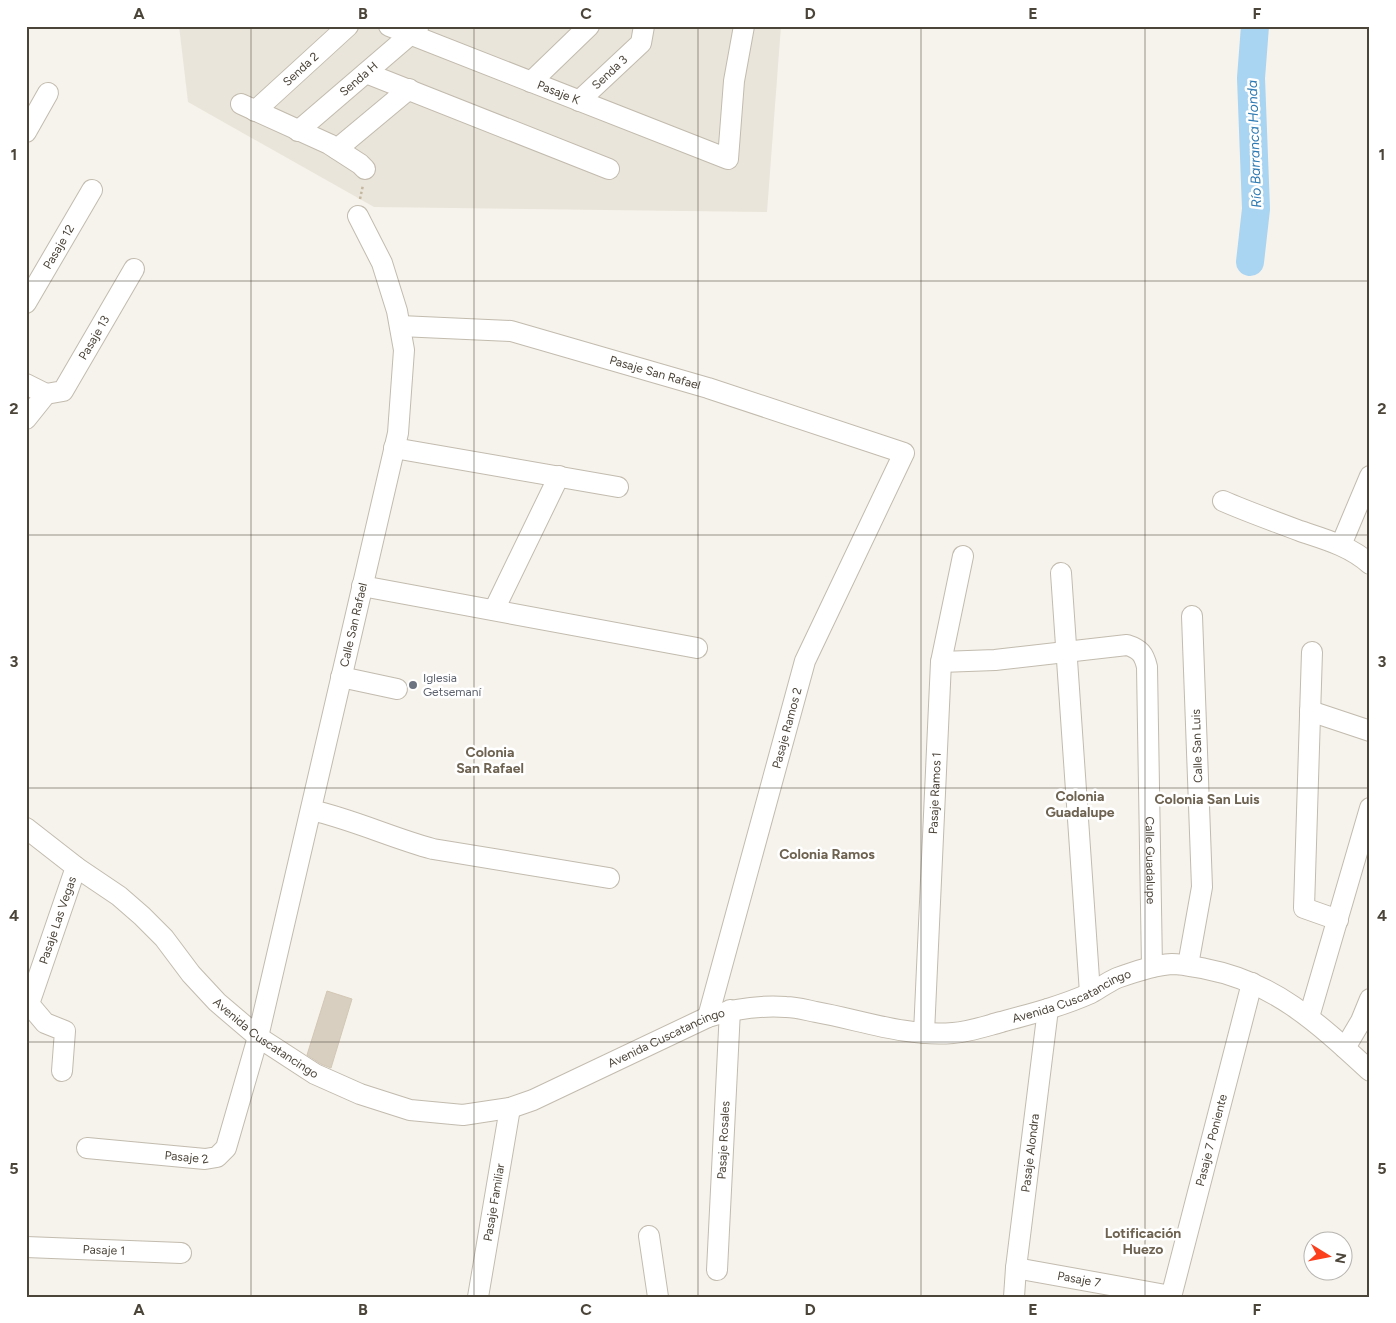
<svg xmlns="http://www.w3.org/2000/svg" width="1396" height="1323" font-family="Figtree,sans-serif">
<rect width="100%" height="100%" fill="#f6f3ec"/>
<polygon fill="#eae5da" points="179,26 781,26 767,212 374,207 188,102"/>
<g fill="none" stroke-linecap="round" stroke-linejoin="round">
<polyline stroke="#a9d4f2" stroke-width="28" points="1250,262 1256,209 1251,78 1255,26"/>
</g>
<polygon fill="#d8cfc1" stroke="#d3c7b4" points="327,991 352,999 331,1068 321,1064 307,1055"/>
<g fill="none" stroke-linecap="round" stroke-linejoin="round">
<g stroke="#c2bbae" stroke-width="22">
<g id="minor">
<path id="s1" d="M 389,26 L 728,159 L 734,81 L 744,26"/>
<polyline points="366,73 609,169"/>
<polyline points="531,82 589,26"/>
<path id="s2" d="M 579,101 L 641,43 L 644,26"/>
<polyline points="241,104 329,144 360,164 365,169"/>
<path id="s3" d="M 255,111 L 348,26"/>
<path id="s4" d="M 298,131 L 418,28"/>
<polyline points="26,132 48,93"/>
<polyline points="337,149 409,89"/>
<path id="s5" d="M 26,303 L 92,190"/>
<path id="s6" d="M 400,326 L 511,331 L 708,388 L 904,453 L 805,661 L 708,1017"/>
<polyline points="26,384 46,394"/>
<path id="s7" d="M 46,394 L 63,391 L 134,269"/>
<polyline points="26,419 46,394"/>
<polyline points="394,448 618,487"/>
<path d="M 1223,501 C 1248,512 1274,521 1300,531 C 1324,539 1350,546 1370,564"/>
<polyline points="1341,545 1370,476"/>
<polyline points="1061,573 1090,993"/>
<polyline points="362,586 697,648"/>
<polyline points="494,610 559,476"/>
<polyline points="1312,652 1304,908 1338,920"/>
<path id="s8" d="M 941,662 L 995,660 L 1127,645 C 1140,649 1144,654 1147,667 L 1152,967"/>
<polyline points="341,677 397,689"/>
<polyline points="1310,711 1370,731"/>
<path d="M 311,810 C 352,819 392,838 433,849 L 609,878"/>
<path id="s9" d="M 26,828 L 76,867 L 119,896 L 142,916 L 164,938 L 191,974 L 217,1002 L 258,1037 L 315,1074 L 360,1094 L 410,1110 L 463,1115 L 510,1108 L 533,1100 L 708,1017 C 734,1009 758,1005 786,1007 C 796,1007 806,1010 816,1012 C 861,1020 906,1037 953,1033 C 969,1032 986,1026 1001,1022 C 1031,1014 1062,1006 1091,993 C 1100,988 1108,982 1117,978 C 1134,972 1154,965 1172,964 C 1183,964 1195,967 1206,969 C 1275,982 1320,1025 1370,1071"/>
<polyline points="1188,965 1202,887 1192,616"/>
<polyline points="1309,1017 1370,808"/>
<path id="s10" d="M 924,1033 L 941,662 L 963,556"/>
<polyline points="1345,1048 1361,1021 1370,999"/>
<path id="s11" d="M 62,1071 L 65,1031 L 45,1023 L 29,1004 L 76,867"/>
<path id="s12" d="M 87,1148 L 205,1159 L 217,1157 L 226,1148 L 258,1037 L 398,433 L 404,350 L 397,311 L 382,263 L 358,216"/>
<polyline points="649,1236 658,1297"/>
<path id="s13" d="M 26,1247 L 181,1253"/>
<path id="s14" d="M 1016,1268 L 1171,1296"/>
<path id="s15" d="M 717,1270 L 730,1010"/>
<path id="s16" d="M 478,1297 L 510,1108"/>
<path id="s17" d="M 1014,1297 L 1016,1268 L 1048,1009"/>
<path id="s18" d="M 1171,1297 L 1252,983"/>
</g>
</g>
<polyline stroke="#c4b79f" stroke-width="2.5" stroke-dasharray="2.5 2.5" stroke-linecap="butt" points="360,199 363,185"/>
<use href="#minor" stroke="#fff" stroke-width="20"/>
</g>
<path fill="none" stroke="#4b4439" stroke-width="1" stroke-opacity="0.55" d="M 251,26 L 251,1297M 474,26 L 474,1297M 698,26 L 698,1297M 921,26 L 921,1297M 1145,26 L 1145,1297M 26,281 L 1370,281M 26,535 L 1370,535M 26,788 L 1370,788M 26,1042 L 1370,1042"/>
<circle fill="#6b7280" stroke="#fff" stroke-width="2" cx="413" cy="685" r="5"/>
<g text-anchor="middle" stroke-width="5" stroke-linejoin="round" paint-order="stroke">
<g font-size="12" fill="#4b4439" stroke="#fff">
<text dy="4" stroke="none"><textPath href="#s3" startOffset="62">Senda 2</textPath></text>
<text dy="4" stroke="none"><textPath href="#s2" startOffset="42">Senda 3</textPath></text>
<text dy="4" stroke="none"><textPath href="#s4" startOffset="80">Senda H</textPath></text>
<text dy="4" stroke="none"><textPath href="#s1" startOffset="182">Pasaje K</textPath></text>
<text dy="4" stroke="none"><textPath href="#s5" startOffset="65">Pasaje 12</textPath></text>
<text dy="4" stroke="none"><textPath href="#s7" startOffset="79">Pasaje 13</textPath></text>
<text dy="4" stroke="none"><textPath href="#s6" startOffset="261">Pasaje San Rafael</textPath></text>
<text dy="4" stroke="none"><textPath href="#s12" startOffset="682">Calle San Rafael</textPath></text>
<text transform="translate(787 728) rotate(-75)" y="4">Pasaje Ramos 2</text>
<text transform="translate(1197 746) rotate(-92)" y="4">Calle San Luis</text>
<text dy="4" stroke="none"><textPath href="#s10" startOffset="240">Pasaje Ramos 1</textPath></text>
<text dy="4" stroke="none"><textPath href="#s8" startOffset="412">Calle Guadalupe</textPath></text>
<text dy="4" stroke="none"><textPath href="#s11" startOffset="175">Pasaje Las Vegas</textPath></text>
<text dy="4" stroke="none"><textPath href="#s9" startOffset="1176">Avenida Cuscatancingo</textPath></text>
<text dy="4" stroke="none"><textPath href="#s9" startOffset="321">Avenida Cuscatancingo</textPath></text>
<text dy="4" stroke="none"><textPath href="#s9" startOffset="756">Avenida Cuscatancingo</textPath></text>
<text dy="4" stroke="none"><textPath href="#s15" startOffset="130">Pasaje Rosales</textPath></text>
<text dy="4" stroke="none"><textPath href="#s18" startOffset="162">Pasaje 7 Poniente</textPath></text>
<text dy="4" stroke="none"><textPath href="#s17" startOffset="145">Pasaje Alondra</textPath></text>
<text dy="4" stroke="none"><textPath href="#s12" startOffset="100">Pasaje 2</textPath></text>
<text dy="4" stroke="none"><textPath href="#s16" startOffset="96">Pasaje Familiar</textPath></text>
<text dy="4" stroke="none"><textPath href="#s13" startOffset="78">Pasaje 1</textPath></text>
<text dy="4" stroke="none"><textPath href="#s14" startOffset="64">Pasaje 7</textPath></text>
</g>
<g font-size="12" fill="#5b616d" stroke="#fff" text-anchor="start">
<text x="423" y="682">Iglesia<tspan x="423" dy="14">Getsemaní</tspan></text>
</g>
<g font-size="14" font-style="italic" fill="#2e7ab2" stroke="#fff">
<text transform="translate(1254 144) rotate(-92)" y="5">Río Barranca Honda</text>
</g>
<g font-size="14" font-weight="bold" fill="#6e6250" stroke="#fff">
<text x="490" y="757">Colonia<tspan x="490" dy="16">San Rafael</tspan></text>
<text x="1080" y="801">Colonia<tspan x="1080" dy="16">Guadalupe</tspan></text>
<text x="1207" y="804">Colonia San Luis</text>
<text x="827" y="859">Colonia Ramos</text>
<text x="1143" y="1238">Lotificación<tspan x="1143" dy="16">Huezo</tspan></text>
</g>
</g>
<rect width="1396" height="1323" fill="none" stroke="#ffffff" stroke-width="55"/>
<g transform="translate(1328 1256) rotate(100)"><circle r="24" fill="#ffffff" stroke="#b7b4b0"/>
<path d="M0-4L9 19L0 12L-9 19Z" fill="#fc3f1d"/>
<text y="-8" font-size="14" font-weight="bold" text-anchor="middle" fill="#4b4439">N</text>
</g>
<rect x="28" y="28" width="1340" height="1268" fill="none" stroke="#4b4439" stroke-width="2"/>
<g font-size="16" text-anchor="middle" font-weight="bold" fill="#4b4439">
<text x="139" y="19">A</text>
<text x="363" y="19">B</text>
<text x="586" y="19">C</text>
<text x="810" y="19">D</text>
<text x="1033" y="19">E</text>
<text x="1257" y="19">F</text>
<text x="14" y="160">1</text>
<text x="1382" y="160">1</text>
<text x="14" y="414">2</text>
<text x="1382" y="414">2</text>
<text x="14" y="667">3</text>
<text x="1382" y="667">3</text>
<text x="14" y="921">4</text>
<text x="1382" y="921">4</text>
<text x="14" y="1174">5</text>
<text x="1382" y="1174">5</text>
<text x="139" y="1315">A</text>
<text x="363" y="1315">B</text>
<text x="586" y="1315">C</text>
<text x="810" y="1315">D</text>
<text x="1033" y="1315">E</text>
<text x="1257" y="1315">F</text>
</g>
</svg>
